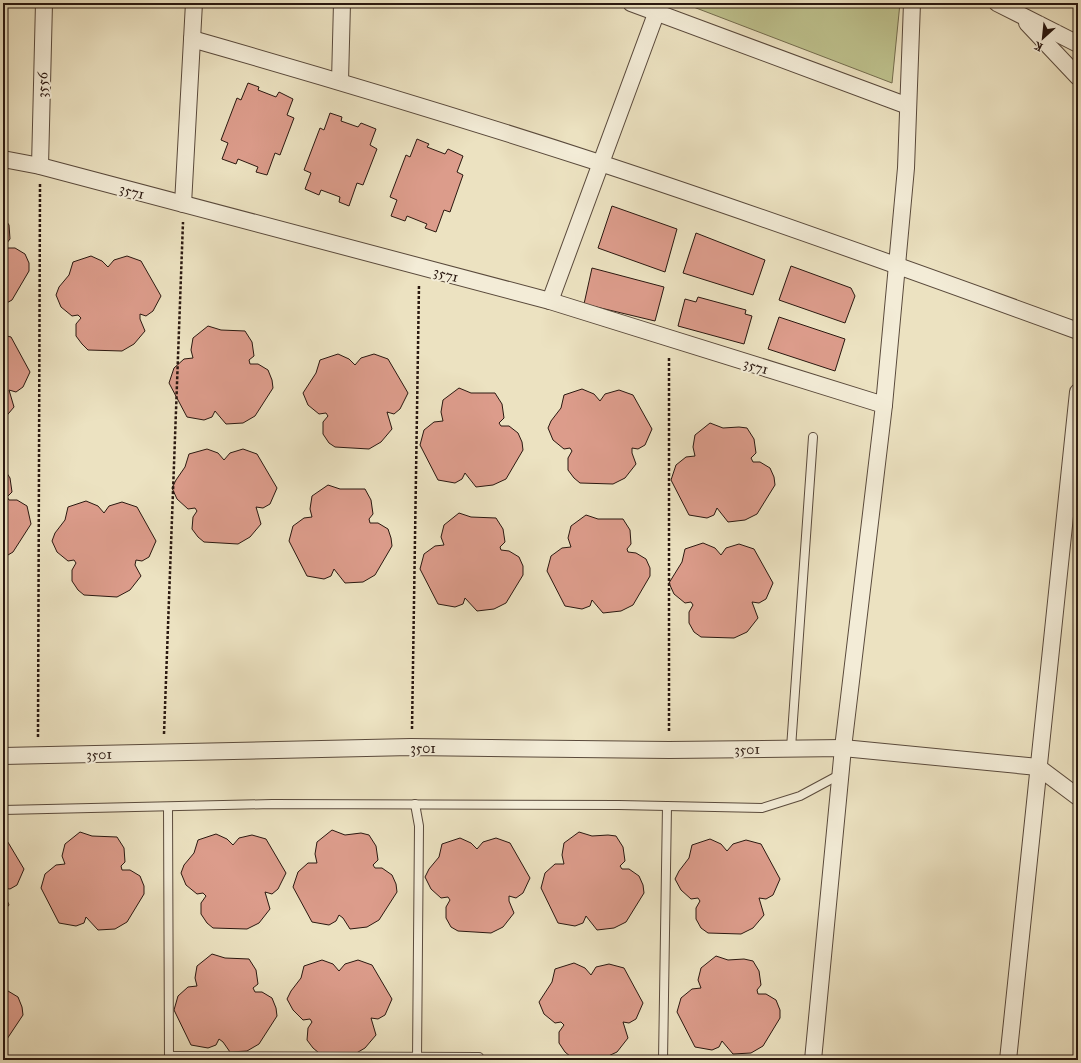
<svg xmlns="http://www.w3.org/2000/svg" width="1081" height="1063" font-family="'IM FELL Great Primer',serif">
<rect width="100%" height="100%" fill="#ece2c1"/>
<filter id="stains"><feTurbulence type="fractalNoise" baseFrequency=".005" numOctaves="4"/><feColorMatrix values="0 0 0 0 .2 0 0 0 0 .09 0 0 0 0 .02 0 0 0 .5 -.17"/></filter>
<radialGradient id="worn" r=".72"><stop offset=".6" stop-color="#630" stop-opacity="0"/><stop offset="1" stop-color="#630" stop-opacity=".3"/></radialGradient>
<polygon fill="#bec28e" stroke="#746d4f" points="683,3 900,3 892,83"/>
<g fill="#dc9c8b" stroke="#2a1810">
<polygon points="248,83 259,87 258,90 276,97 279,92 293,99 287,115 294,118 280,155 275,153 267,175 256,172 258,167 238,159 236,164 222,159 228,143 221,140 237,98 241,100"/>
<polygon points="330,113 342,117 341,121 358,127 361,123 376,129 370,145 377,149 363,185 357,183 349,206 339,202 340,197 321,190 319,195 305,189 311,173 304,170 320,128 324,130"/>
<polygon points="417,139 429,144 427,147 445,154 448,149 463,156 457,172 463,175 450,212 444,210 436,232 425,228 427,224 407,216 405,221 391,216 397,200 390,197 406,155 410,157"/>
<polygon points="612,206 677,229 665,272 598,248"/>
<polygon points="3,216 9,225 10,239 6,244 7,248 15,248 25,254 29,263 29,271 12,300 3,305"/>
<polygon points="696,233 765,260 753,295 683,273"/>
<polygon points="91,256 102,261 108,267 114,260 127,256 141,261 161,296 153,311 146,316 140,314 140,319 145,331 134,344 122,351 88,350 82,344 76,336 76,324 81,318 78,315 72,316 61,307 56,295 59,287 69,275 73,262"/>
<polygon points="791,266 851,288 855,296 845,323 779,300"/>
<polygon points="592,268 664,287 655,321 584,304"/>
<polygon points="698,297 746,310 745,314 752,316 744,344 678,326 685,299 696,302"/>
<polygon points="779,317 845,339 835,371 768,349"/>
<polygon points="208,326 221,330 245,331 252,342 254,356 249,360 250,364 258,364 268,370 272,380 273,388 255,416 243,423 226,424 215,411 212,417 204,420 187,417 169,383 174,368 184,359 193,358 191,350 193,338"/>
<polygon points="3,335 11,337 30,372 23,387 16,392 9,390 14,407 3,420"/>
<polygon points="338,354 349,359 355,365 361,358 374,354 388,359 408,393 400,409 394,414 387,412 392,429 381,442 369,449 335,447 329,443 323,434 323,422 328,416 326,413 319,414 308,405 303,393 316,373 320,360"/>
<polygon points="459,388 471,393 495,393 502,404 504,418 499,423 501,426 509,426 518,433 522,442 523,450 506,479 493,485 476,487 465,473 462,479 455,483 438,480 420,445 424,430 434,422 443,421 441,412 443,400"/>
<polygon points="582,389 594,394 600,401 605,394 619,390 633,395 652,429 645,445 638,449 632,448 632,453 636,464 625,478 613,484 580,483 574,478 568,470 568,458 572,451 570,448 564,449 553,440 548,428 551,421 561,408 564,395"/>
<polygon points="710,423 723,428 739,427 747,428 754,439 756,453 751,458 753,462 760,462 770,468 774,477 775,485 757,514 745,520 728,522 717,508 714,515 707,518 689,515 671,480 676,465 686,457 695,456 693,447 695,435"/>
<polygon points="207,449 218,453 224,460 230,453 243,449 257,454 277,488 270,504 263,508 256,507 261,524 250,537 238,544 204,542 198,537 192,529 193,517 197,511 195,508 188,509 177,499 172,488 176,480 185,467 189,454"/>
<polygon points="3,467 10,478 12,492 7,497 9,500 17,500 27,506 31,524 13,552 3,558"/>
<polygon points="328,485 340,489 365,489 371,500 373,514 369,519 370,523 378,523 388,529 391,538 392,546 375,575 363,582 345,583 334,569 331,576 324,579 307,576 289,541 293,526 304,518 312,517 310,509 312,496"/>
<polygon points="86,501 98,506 104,513 109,506 122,502 137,507 156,541 149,557 142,561 136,560 135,565 141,576 130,590 117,597 84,595 78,590 72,581 72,570 76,563 74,560 68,561 57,552 52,541 55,533 65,520 68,507"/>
<polygon points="459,513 471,517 496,518 503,529 505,542 500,547 501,550 509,551 519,557 523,566 523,575 506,603 494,609 477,611 465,598 463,604 455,607 438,604 420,569 424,554 435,546 444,545 441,537 444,525"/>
<polygon points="586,515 598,519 623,519 630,530 631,544 627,549 628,552 636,553 646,559 650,568 650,576 633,605 621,611 603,613 592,600 590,606 582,609 565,606 547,571 551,556 562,548 571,547 568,538 571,526"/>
<polygon points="703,543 715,548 721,555 726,548 739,544 754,549 773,583 766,599 759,603 752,602 758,618 747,632 734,638 701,637 694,632 689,623 689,612 693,605 691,602 685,603 674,594 669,583 682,562 685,549"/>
<polygon points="332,830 345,835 361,833 369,835 376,846 378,860 373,865 375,868 382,868 392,875 396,884 397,892 379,920 367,927 350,929 343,918 339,915 336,921 329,925 312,922 293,887 298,872 308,863 317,863 315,854 317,842"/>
<polygon points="80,832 92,836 117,837 124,848 125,862 121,866 122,870 130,870 140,876 144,886 144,894 127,922 115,929 98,930 86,917 84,923 76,926 59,923 41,888 45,874 56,865 65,864 62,856 65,844"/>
<polygon points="579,832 592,836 608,835 616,836 623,847 625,861 620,866 622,869 629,869 639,876 643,885 644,893 626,922 614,928 597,930 586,916 583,923 575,926 558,923 541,888 545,873 555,864 564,864 562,855 564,843"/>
<polygon points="3,834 24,869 17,885 10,889 4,888 4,893 9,905 3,912"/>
<polygon points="216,834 227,839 233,845 239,838 252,835 266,839 286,873 278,889 272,894 265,892 270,909 259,923 247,929 213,928 207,923 201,914 201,903 206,896 203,893 197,894 186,885 181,873 184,865 194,853 198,840"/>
<polygon points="460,838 471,843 477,849 483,842 496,838 510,843 530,878 523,893 516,898 509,896 509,901 514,913 503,927 491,933 458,931 451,927 446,918 446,907 450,900 448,897 441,898 431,889 425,877 429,869 439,857 442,844"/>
<polygon points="710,839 721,844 727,851 733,844 746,840 761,844 780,879 773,895 766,899 759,898 764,915 753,928 741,934 708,933 701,928 696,919 696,908 700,901 698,898 691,899 681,890 675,879 679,871 689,858 692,845"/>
<polygon points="212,954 225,958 249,959 256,970 258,984 253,988 255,992 262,992 272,998 276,1008 277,1016 259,1044 247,1051 230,1052 223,1042 219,1039 216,1045 208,1048 191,1045 174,1010 178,996 188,987 197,986 195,978 197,966"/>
<polygon points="716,956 728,960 744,959 753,961 759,971 761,985 757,990 758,994 766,994 776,1000 780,1010 780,1018 763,1046 751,1053 733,1054 722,1041 719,1047 712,1050 695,1047 677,1012 681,998 692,989 701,988 698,980 701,968"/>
<polygon points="322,960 333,964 339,971 345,964 358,960 372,965 392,999 385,1015 378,1019 371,1018 376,1035 365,1048 353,1055 319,1053 313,1048 307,1040 308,1028 312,1022 310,1019 303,1020 293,1010 287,999 291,991 301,978 304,966"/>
<polygon points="574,963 585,968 591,975 596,967 609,964 624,968 643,1003 636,1019 629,1023 623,1022 628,1038 617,1052 604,1058 571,1057 565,1052 559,1043 559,1032 564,1025 561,1022 555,1023 544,1014 539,1002 552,982 555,969"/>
<polygon points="3,991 8,991 18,997 22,1007 23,1015 3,1045"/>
</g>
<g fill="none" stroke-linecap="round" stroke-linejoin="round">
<g stroke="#5a4a3c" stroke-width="10">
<g id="service">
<polyline points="791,748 813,437"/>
<polyline points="415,804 419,826 417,1060"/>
<polyline points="168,807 169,1060"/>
<polyline points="3,810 272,804 619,805 762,808 800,796 841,774"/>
<polyline points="169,1056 479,1057"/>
<polyline points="663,1060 667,806"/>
</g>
</g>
<g stroke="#5a4a3c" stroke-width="18">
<g id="minor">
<polyline points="631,3 908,106"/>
<polyline points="997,3 1078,44"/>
<polyline points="1027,23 1078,77"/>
<path d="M 192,39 C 329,78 465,119 600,163 C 761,216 919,273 1078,331"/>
<polyline points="340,81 342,3"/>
<polyline points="3,159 40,166 550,301 884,405"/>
<polyline points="40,166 44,3"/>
<polyline points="183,204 194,3"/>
<polyline points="550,301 660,3"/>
<polyline points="3,756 411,747 669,750 843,748 1038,767 1078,797"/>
<polyline points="813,1060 843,748 884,405 897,265 906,168 912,3"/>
<polyline points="1008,1060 1078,392"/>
</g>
</g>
<g stroke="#2a1810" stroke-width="2.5" stroke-dasharray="3 2" stroke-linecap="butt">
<polyline points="412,729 419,284"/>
<polyline points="669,731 669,356"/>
<polyline points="164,734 183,222"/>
<polyline points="38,737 40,184"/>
</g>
<use href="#service" stroke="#f3ecd7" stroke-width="8"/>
<use href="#minor" stroke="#f3ecd7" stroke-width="16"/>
</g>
<g text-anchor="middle" stroke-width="4" stroke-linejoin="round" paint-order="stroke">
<g font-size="14" fill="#2a1810" stroke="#f3ecd7">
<text transform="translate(42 85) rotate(-89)" y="5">3556</text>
<text transform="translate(132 191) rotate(15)" y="5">3571</text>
<text transform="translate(446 274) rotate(15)" y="5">3571</text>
<text transform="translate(756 366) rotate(17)" y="5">3571</text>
<text x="423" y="753">3501</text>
<text transform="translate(747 749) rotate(-1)" y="5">3501</text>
<text transform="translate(99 754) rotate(-1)" y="5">3501</text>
</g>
</g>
<rect width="1081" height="1063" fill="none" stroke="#ece2c1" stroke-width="16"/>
<rect x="4" y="4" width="1073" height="1055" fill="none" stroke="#2a1810" stroke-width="2"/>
<rect x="8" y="8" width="1065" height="1047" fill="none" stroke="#2a1810"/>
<g transform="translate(1043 38) rotate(207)" stroke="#f3ecd7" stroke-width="3" paint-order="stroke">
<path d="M0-3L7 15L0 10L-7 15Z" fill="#2a1810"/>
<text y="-6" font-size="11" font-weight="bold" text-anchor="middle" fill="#2a1810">K</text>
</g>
<rect width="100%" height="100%" filter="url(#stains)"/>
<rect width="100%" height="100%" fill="url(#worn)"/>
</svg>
